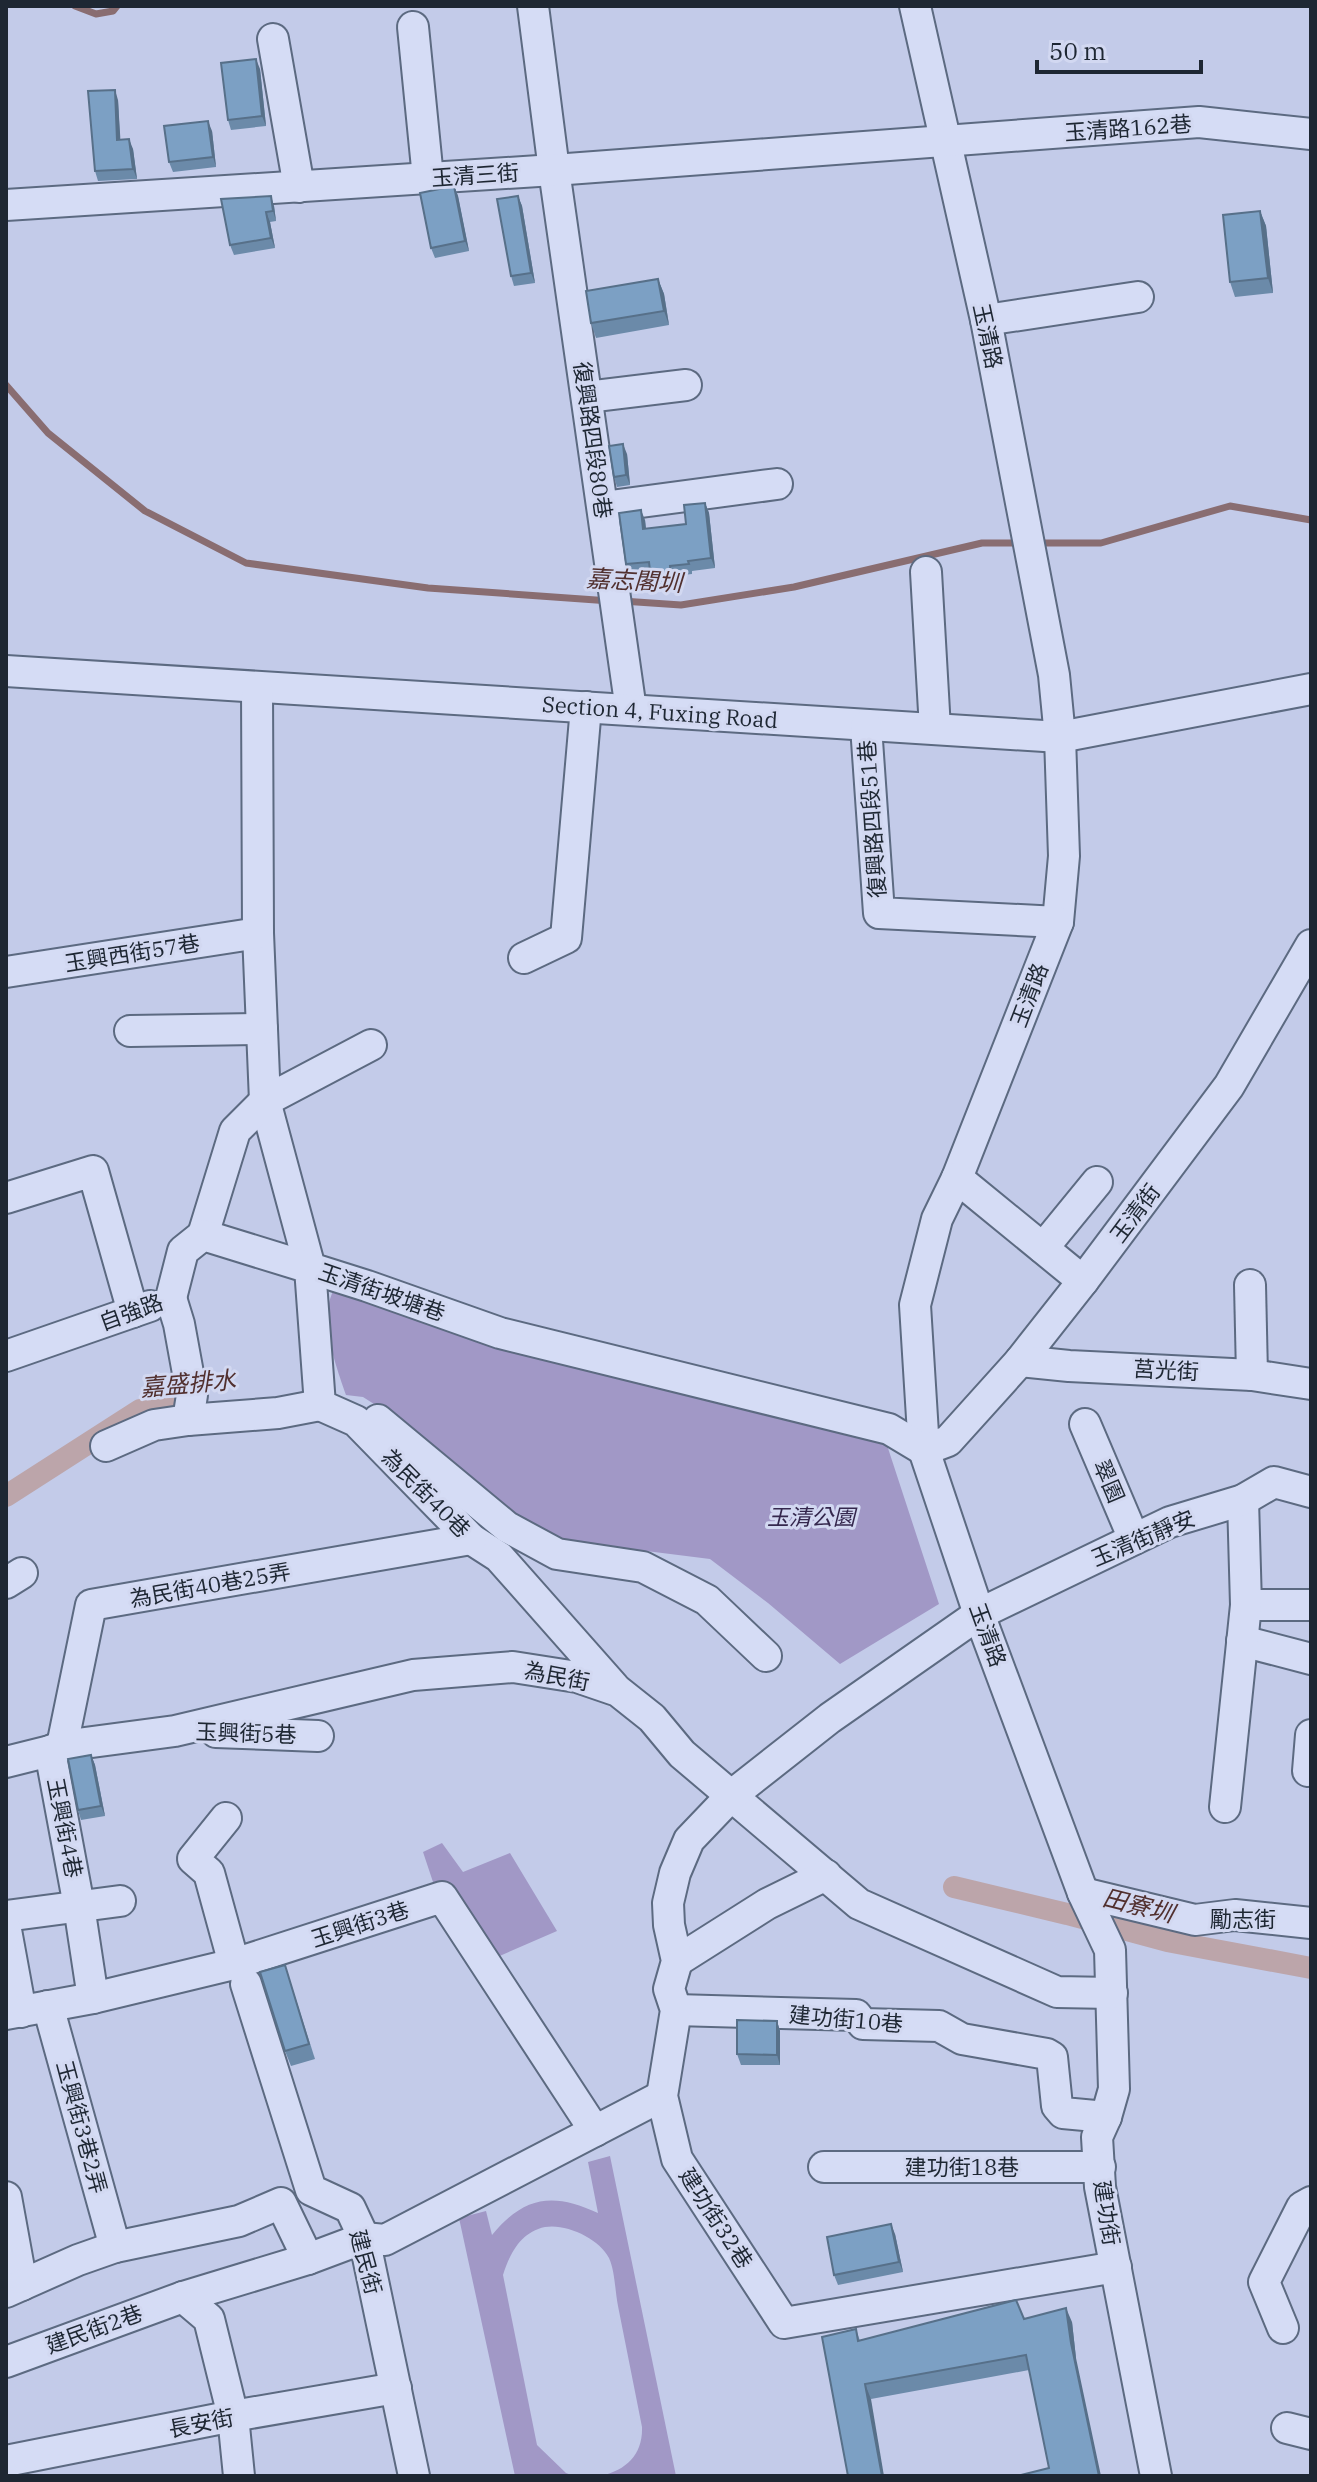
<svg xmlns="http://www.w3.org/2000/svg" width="1317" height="2482" font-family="'IBM Plex Serif','Noto Sans TC',serif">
<rect width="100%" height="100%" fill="#c3cbe9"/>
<g fill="#a198c6">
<path d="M 339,1282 L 885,1439 L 939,1604 L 840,1664 L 768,1603 L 710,1559 L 543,1538 L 374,1404 L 363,1397 L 346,1395 C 335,1363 315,1310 339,1282 Z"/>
<polygon points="442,1843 463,1872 510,1853 557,1931 481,1964 439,1900 423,1852"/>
<path d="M 610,2156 L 676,2476 L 601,2476 C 627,2470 643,2454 642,2427 C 634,2387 626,2346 618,2306 C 615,2291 615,2271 609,2258 C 600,2239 566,2223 545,2227 C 521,2232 510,2253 503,2275 L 537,2445 L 566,2473 L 574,2476 L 515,2476 L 459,2218 L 486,2211 L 492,2235 C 524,2196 553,2192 598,2213 L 588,2162 Z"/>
</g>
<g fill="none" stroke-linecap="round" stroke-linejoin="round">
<g stroke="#896d71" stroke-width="7">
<polyline points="75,6 96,14 113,11 117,6"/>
<polyline points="6,385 48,433 145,511 246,563 428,588 610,601"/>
<polyline points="1035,543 1101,543 1230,506 1311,520"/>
<polyline points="622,601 681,605 794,587 982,543 1023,543"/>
</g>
<g stroke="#bca5aa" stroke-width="22">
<polyline points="6,1496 140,1410 186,1408"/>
<polyline points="954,1887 1067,1914 1167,1941 1311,1968"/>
</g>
<g stroke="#5c6a81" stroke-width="34">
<g id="minor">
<polyline points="533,6 554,170 631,710"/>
<polyline points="915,6 986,320 1054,675 1060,737 1064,856 1058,922 957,1178 937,1219 915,1305 924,1450 979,1614 1083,1893 1110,1950 1114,2089 1106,2117 1097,2137 1100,2187 1156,2476"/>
<polyline points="413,27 428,178"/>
<polyline points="273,39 299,187"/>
<polyline points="6,205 554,170 1199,122 1311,134"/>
<polyline points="986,320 1138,297"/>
<polyline points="587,397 686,385"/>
<polyline points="603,507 777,484"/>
<polyline points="926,572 935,729"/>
<polyline points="6,671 1060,737 1311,689"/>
<polyline points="257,687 258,933 265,1101 310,1268 367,1286 500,1333 889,1429 924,1450 948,1441 1020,1361 1083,1281 1229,1086 1311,945"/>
<polyline points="866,726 879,913 1058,922"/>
<polyline points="524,958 566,938 586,707"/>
<polyline points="6,972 258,933"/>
<polyline points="130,1031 262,1029"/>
<polyline points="957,1178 1083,1281"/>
<polyline points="6,1198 93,1171 133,1312"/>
<polyline points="203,1235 235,1131 265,1101 371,1045"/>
<polyline points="1043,1248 1097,1182"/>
<polyline points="1250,1285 1252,1375"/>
<polyline points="171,1298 183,1251 203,1235 310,1268 320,1405 356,1421 471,1539 499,1557 614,1687"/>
<polyline points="171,1298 179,1324 192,1395 188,1420"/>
<polyline points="6,1356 150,1306"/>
<polyline points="1020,1361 1069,1366 1252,1375 1311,1384"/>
<polyline points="378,1420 507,1527 557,1554 643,1567 707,1600 766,1656"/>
<polyline points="1085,1424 1134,1539"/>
<polyline points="106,1446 154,1425 188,1420 278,1413 320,1405"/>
<polyline points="6,1583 22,1573"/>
<polyline points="1246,1605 1311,1605"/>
<polyline points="1242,1641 1311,1659"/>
<polyline points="216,1732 318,1736"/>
<polyline points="62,1746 91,1605 471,1539"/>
<polyline points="50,1751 79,1906 93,1998"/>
<polyline points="6,1762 50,1751 62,1746 175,1731 413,1675 513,1667 577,1677 618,1691 652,1718 682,1754 859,1904 1057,1992 1112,1993"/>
<polyline points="1308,1771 1311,1735"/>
<polyline points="1225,1807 1246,1605 1243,1500"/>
<polyline points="226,1818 193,1859 209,1873 234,1964"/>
<polyline points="1083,1893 1195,1920 1235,1915 1311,1923"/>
<polyline points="6,1916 120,1901"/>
<polyline points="6,1930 21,2012"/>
<polyline points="677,1961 767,1904 826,1875"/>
<polyline points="246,1984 311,2190 350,2208 364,2238 414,2476"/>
<polyline points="48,2006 115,2247"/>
<polyline points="676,2010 856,2015 863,2024 939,2026 962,2039 1047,2054 1052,2057 1057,2106 1063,2113 1106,2117"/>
<polyline points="6,2014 93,1998 234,1964 442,1897 595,2131"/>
<polyline points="824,2167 1100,2167"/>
<polyline points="6,2197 22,2285"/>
<polyline points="1116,2267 784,2323 677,2159 662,2096 676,2010 669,1989 677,1961 669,1925 668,1903 675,1873 689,1840 732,1795 830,1718 979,1614 1170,1522 1243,1500 1274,1482 1311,1492"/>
<polyline points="6,2292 78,2260 115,2247 239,2221 281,2203 308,2259"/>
<polyline points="183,2297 209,2319 233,2416 239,2476"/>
<polyline points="1283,2328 1264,2282 1302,2207 1311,2202"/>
<polyline points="6,2362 183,2297 308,2259 364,2238 385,2240 662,2096"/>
<polyline points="1287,2428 1311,2434"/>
<polyline points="6,2461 233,2416 396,2388"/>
</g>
</g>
<use href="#minor" stroke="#d5dcf5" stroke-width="30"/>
</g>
<g fill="#6b8aa9">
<polygon points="260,69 266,126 231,130 228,120"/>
<polygon points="118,100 120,140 133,149 137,179 98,181 95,171"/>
<polygon points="212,131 216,167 173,172 169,162"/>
<polygon points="454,186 458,196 469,251 435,258 431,248"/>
<polygon points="518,196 522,206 535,283 514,286 511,276"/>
<polygon points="221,199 274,206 276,221 270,222 275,248 234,255 230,245"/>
<polygon points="1260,211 1266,226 1273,293 1235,297 1230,282"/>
<polygon points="658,279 664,294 669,325 596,338 591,323"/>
<polygon points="627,454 630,485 617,487 614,477"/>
<polygon points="705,503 709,513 715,568 692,571 692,574 674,576 675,586 655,589 650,572 630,574 626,564 645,520 646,529 686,524"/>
<polygon points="91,1755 95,1765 105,1816 81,1820 78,1810"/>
<polygon points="285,1965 315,2059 291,2066 285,2051"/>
<polygon points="777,2021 780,2031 780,2065 741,2065 737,2054"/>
<polygon points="895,2234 903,2272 838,2285 834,2275"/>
<polygon points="1024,2319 1072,2322 1076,2358 1049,2468 1029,2370 871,2399 822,2337 856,2329 860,2341"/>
</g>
<g fill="#577089">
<polygon points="256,59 260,69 266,126 262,116"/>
<polygon points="115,90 118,100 121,150 117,140"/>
<polygon points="208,121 212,131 216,167 213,157"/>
<polygon points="129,139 133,149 137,179 133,169"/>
<polygon points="454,186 458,196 469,251 465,241"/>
<polygon points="271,196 274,206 276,221 273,211"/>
<polygon points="518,196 522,206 535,283 531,273"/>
<polygon points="1260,211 1266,226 1273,293 1268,278"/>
<polygon points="266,212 270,222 275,248 271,238"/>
<polygon points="658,279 664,294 669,325 664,311"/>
<polygon points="623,444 627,454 630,485 626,475"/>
<polygon points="705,503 709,513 715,568 711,558"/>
<polygon points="641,510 645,520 647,539 643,529"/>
<polygon points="91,1755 95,1765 105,1816 101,1806"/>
<polygon points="777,2021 780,2031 780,2065 777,2055"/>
<polygon points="891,2224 895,2234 903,2272 899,2262"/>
<polygon points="1066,2308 1072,2322 1076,2358 1101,2476 1099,2476 1071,2343"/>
<polygon points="865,2384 871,2399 884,2476 882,2476"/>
</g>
<g fill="#7ca0c4" stroke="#577089" stroke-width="2">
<polygon points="256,59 262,116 228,120 221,63"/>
<polygon points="115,90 117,140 129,139 133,169 95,171 88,91"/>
<polygon points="208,121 213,157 169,162 164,126"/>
<polygon points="454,186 465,241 431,248 420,193"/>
<polygon points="271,196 273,211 266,212 271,238 230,245 221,199"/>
<polygon points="518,196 531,273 511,276 497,199"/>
<polygon points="1260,211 1268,278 1230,282 1223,215"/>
<polygon points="658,279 664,311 591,323 586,291"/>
<polygon points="623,444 626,475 614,477 609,446"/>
<polygon points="705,503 711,558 688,561 689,564 670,566 671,576 651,579 649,562 626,564 619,513 641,510 643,529 686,524 684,505"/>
<polygon points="91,1755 101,1806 78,1810 68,1759"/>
<polygon points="285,1965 309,2044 285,2051 260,1972"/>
<polygon points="737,2020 777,2021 777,2055 737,2054"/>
<polygon points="891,2224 899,2262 834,2275 827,2237"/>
<polygon points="1016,2300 1024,2319 1066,2308 1071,2343 1099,2476 1017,2476 1049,2468 1026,2355 865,2384 882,2476 848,2476 822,2337 856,2329 858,2341"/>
</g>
<g text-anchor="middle" stroke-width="6" stroke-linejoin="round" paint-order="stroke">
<g font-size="22" fill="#1e2733" stroke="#d2d8f1">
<text transform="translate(1128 128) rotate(-4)" y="8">玉清路162巷</text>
<text transform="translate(475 175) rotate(-4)" y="8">玉清三街</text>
<text transform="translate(988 336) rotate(78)" y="8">玉清路</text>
<text transform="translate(593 440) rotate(82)" y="8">復興路四段80巷</text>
<text transform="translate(660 712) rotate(4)" y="8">Section 4, Fuxing Road</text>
<text transform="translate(872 819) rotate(-94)" y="8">復興路四段51巷</text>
<text transform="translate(132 953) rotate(-9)" y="8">玉興西街57巷</text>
<text transform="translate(1029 995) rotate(-69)" y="8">玉清路</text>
<text transform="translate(1135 1213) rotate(-53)" y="8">玉清街</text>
<text transform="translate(382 1292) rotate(19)" y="8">玉清街坡塘巷</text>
<text transform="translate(131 1312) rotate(-20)" y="8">自強路</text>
<text transform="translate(1166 1370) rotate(3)" y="8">莒光街</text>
<text transform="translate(1109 1481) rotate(67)" y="8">翠園</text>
<text transform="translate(426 1493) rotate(45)" y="8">為民街40巷</text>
<text transform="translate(1143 1538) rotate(-23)" y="8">玉清街靜安</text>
<text transform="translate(210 1585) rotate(-10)" y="8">為民街40巷25弄</text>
<text transform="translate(988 1635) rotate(70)" y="8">玉清路</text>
<text transform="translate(557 1676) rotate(11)" y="8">為民街</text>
<text transform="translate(246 1733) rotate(2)" y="8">玉興街5巷</text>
<text transform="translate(65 1828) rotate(79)" y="8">玉興街4巷</text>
<text x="1243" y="1927">勵志街</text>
<text transform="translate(360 1924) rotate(-18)" y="8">玉興街3巷</text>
<text transform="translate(846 2019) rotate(5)" y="8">建功街10巷</text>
<text transform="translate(82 2127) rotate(75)" y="8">玉興街3巷2弄</text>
<text x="962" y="2175">建功街18巷</text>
<text transform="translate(1107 2213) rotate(81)" y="8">建功街</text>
<text transform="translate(716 2218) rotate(57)" y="8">建功街32巷</text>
<text transform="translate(366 2262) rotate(75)" y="8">建民街</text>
<text transform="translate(94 2329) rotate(-20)" y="8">建民街2巷</text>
<text transform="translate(201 2423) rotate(-11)" y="8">長安街</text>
</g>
<g font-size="22" font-style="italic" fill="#34274d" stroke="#d2d8f1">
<text x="811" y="1525">玉清公園</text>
</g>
<g font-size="24" font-style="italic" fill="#51302f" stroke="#d2d8f1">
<text transform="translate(634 581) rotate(3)" y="8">嘉志閣圳</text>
<text transform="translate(188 1384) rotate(-5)" y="8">嘉盛排水</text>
<text transform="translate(1138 1906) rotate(14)" y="8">田寮圳</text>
</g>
</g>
<rect width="1317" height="2482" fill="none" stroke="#1e2733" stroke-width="16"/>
<path d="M1037 60v12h164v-12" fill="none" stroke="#1e2733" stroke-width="4"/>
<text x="1049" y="60" font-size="24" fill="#1e2733" stroke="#d2d8f1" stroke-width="6" paint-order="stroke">50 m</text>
</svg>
